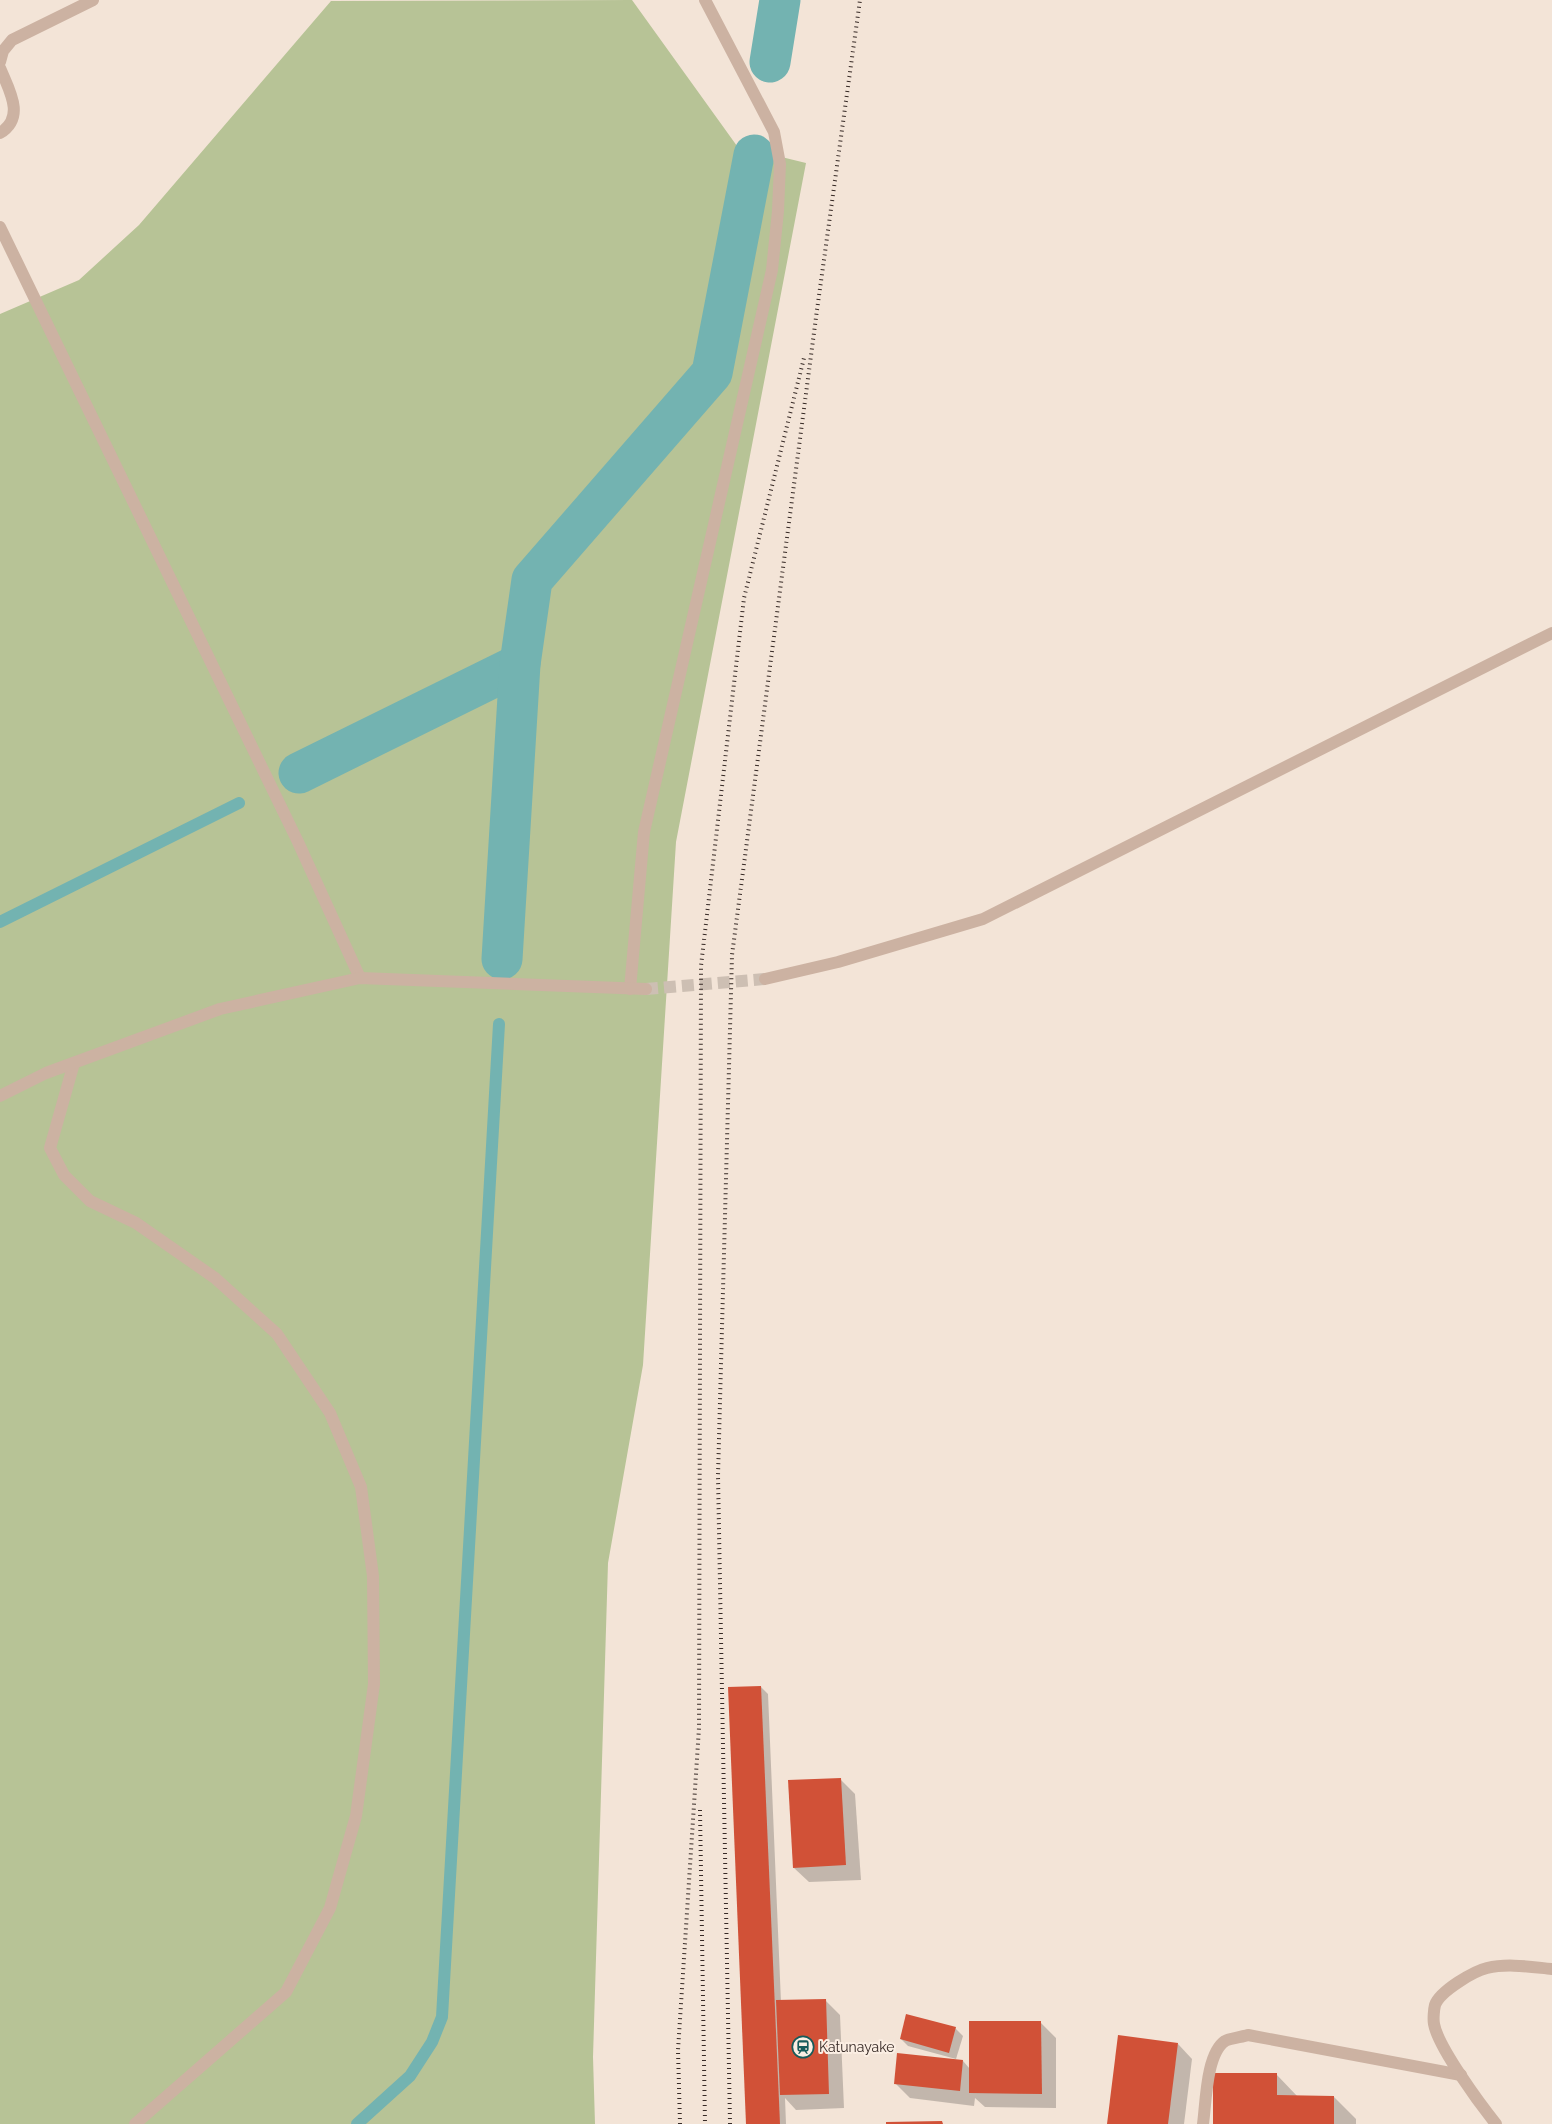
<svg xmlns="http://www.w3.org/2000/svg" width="1552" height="2124" font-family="Raleway,sans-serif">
<rect width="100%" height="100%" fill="#f3e4d7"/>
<polygon fill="#b7c396" points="632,0 737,146 806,163 676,842 643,1365 608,1563 593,2057 595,2124 0,2124 0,314 79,280 139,225 331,1"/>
<g fill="#0003">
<polygon points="761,1687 768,1694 781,2002 825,2000 840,2015 844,2108 796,2110 785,2098 786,2124 747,2124"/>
<polygon points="840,1779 855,1794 861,1880 809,1882 794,1868"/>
<polygon points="1041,2023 1056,2038 1056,2108 985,2107 975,2098 974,2106 910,2098 895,2083 963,2061 970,2069"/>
<polygon points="955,2028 963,2036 956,2059 908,2046 901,2039"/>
<polygon points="1178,2044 1192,2059 1184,2124 1108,2124"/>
<polygon points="1276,2074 1298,2097 1334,2097 1356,2119 1356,2124 1214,2124"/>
</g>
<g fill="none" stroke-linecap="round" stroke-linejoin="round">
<g stroke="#73b3b1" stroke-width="12">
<polyline points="0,922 239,803"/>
<polyline points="357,2124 410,2076 432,2042 442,2017 499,1024"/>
</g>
<g stroke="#73b3b1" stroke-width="41">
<polyline points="770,62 780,0"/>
<polyline points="299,773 520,664"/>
<polyline points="502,959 520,664 532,580 712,373 754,155"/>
</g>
</g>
<g fill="#d15137">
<polygon points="761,1686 780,2124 746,2124 728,1687"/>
<polygon points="841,1778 846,1865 793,1868 788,1780"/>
<polygon points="826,1999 829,2094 780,2095 776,2000"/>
<polygon points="906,2014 956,2027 949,2053 900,2039"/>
<polygon points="969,2021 1041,2021 1042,2094 969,2093"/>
<polygon points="1118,2035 1178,2043 1168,2124 1107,2124"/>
<polygon points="897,2053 963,2060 960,2091 894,2084"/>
<polygon points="1213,2073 1277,2073 1277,2095 1334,2096 1334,2124 1213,2124"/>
<polygon points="942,2121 943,2124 886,2124 886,2122"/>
</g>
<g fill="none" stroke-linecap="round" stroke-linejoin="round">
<polyline stroke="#cdbfb3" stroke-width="12" stroke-dasharray="12 6" stroke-linecap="butt" points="646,989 765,979"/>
<g stroke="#ccb2a2" stroke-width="12">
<polyline points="0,62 3,51 12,40 93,0"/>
<path d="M 0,68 C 9,90 26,117 0,133"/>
<polyline points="0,227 298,842 360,978"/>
<polyline points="765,979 838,962 983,919 1552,633"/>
<polyline points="630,989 644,832 772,270 778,211 780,164 774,132 705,0"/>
<polyline points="74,1063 50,1148 64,1175 90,1201 136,1223 215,1278 277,1334 330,1413 361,1487 373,1576 374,1684 356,1816 330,1908 286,1992 135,2124"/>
<polyline points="0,1096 46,1073 220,1009 360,978 646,989"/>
<path d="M 1203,2124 C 1206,2103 1206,2054 1225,2041 C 1231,2038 1242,2037 1248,2035 L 1461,2075"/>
<path d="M 1496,2124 C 1480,2104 1438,2047 1434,2024 C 1433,2019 1434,2009 1435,2005 C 1440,1991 1474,1971 1487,1968 C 1508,1963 1531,1967 1552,1969"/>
</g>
<g stroke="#362925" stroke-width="4" stroke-dasharray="1 4" stroke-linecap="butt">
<polyline points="700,1810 705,2124"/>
<polyline points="680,2124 678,2050 699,1728 701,966 744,598 804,358"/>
<polyline points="730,2124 718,1476 732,955 817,310 860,0"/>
</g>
</g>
<defs>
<g id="station-ring" transform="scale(1.125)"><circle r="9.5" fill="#fbeee3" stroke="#175b5a" stroke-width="1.5"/><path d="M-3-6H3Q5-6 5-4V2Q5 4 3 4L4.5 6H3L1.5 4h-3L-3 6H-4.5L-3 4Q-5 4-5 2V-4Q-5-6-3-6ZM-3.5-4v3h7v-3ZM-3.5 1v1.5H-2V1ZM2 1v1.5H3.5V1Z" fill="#175b5a"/></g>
</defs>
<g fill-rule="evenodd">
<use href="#station-ring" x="803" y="2047"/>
</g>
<g text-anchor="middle" stroke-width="4" stroke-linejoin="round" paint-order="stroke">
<g font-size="14" fill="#362925" stroke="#fbeee3" text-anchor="start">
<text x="819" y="2052">Katunayake</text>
</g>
</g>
</svg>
